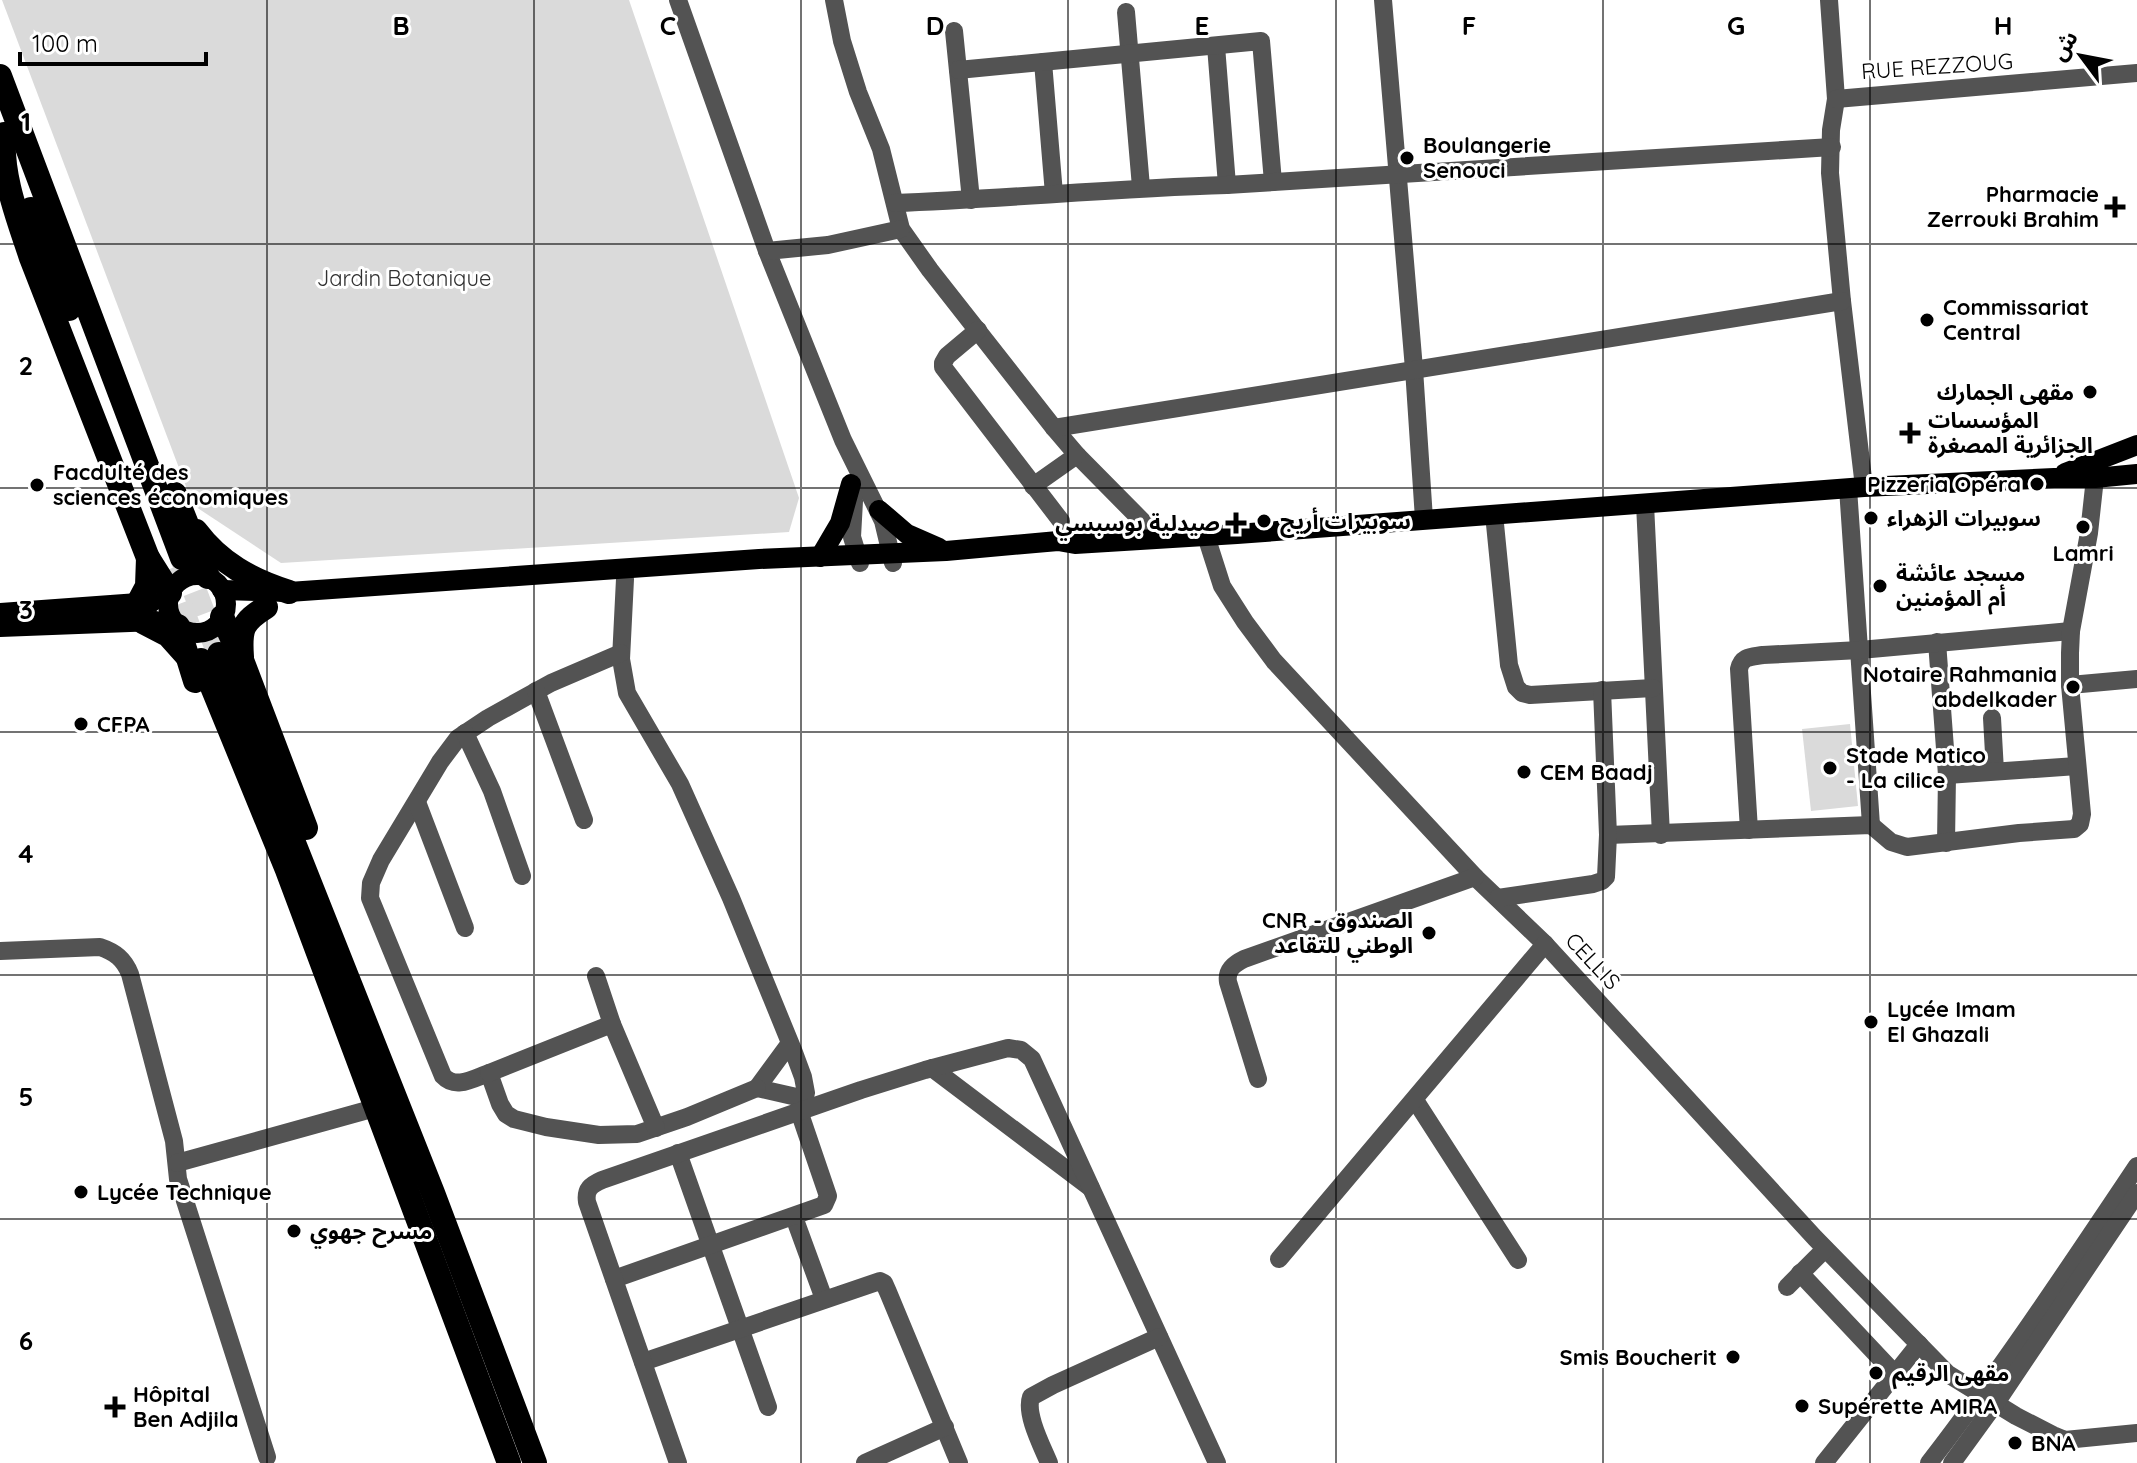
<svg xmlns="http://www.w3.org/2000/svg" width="2137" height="1463" font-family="Quicksand,'Noto Sans Arabic',sans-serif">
<rect width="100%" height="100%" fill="#fff"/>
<g fill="#dadada">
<polygon points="2,0 629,0 799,498 789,532 281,563 193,505"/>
<polygon points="1850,724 1858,806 1811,811 1802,729"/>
</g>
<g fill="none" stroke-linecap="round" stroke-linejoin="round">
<g stroke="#d9d9d9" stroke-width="24" stroke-dasharray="24 12" stroke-linecap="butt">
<polyline points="182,558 219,654"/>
<polyline points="167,570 195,644"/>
</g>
<g stroke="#535353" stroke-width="18">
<polyline points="678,0 767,251 843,440 883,521 893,563"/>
<polyline points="834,0 842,41 858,92 881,149 901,229 930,270 1054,428 1077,455 1159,538"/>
<polyline points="1383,0 1414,369 1424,519"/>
<polyline points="1829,0 1836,99 1831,130 1830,173 1842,301 1864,487"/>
<polyline points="1126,12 1141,187"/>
<polyline points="954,31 971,200"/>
<polyline points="1216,46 1227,185"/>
<polyline points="1043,62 1054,194"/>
<polyline points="958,70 1261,41 1273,182"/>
<polyline points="1836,99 2137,73"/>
<path d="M 895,203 C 1005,199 1116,188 1227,185 L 1832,147"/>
<polyline points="767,251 828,245 901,229"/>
<polyline points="978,330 947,356 943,363 943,367 1061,521"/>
<polyline points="1054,428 1842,301"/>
<polyline points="852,486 854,501 852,537 860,563"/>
<polyline points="1033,486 1077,455"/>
<polyline points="1848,488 1871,825"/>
<polyline points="1645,504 1661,835"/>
<polyline points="1494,514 1509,665 1516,687 1522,693 1530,695 1653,688"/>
<polyline points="1206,536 1222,586 1245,622 1274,661 1475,877 1545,944 1815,1238 1948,1374 2016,1416 2053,1435 2065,1440 2137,1433"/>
<polyline points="625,579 621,659 627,693 680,784 731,898 793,1050 803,1077 806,1093 801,1098 757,1088 790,1043"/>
<polyline points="1937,642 1947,775 1946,843"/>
<path d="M 621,653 L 551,683 L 488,718 L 458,738 L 440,762 L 381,860 L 371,883 L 370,898 L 443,1076 C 456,1090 474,1078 489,1073 L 500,1104 L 506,1114 L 514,1119 L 546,1127 L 599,1135 L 637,1134 L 687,1117 L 757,1088"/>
<polyline points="2070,685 2137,679"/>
<polyline points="536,691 584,820"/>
<polyline points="1992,718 1995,771"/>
<polyline points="465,733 492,791 522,876"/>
<polyline points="1947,775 2077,766"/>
<polyline points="417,802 465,928"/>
<path d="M 1749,830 L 1739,669 C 1742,656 1751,657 1763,655 L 1860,650 L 2071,631"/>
<polyline points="1608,835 1871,825 1891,842 1907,847 2019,833 2074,829 2080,824 2082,814 2070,685 2070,653 2071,631 2089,533 2095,478"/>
<polyline points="1498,898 1593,884 1602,881 1606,877 1608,835 1602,690"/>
<path d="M 0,951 L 100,947 C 115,952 124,959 130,974 L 174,1141 L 178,1179 L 267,1457"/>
<polyline points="596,976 612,1024"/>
<polyline points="932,1068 1091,1188"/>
<polyline points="489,1073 612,1024 656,1128"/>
<path d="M 1258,1079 L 1228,982 C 1226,970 1234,964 1244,959 L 1475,877"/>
<polyline points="1415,1100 1518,1260"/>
<polyline points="678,1153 768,1407"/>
<polyline points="177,1163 375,1108"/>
<polyline points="794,1217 824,1299"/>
<polyline points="1279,1259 1545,944"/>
<polyline points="1800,1273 1895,1374"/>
<polyline points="614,1279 824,1205 828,1196 799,1111"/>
<polyline points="1787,1287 1825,1249"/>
<polyline points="643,1362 880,1281 884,1283 888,1292 959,1463"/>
<path d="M 678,1463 L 587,1202 C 585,1189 591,1185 602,1180 L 861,1090 L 925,1070 L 1008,1048 L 1021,1050 L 1032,1059 L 1217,1463"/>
<polyline points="865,1463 945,1427"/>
<path d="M 1049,1463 C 1042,1446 1025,1414 1031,1397 L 1053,1385 L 1159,1337"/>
<polyline points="1824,1463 1919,1344"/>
<path d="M 1929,1463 C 2003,1367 2070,1266 2137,1166"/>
<polyline points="1952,1463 2000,1397 2137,1193"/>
</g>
<g stroke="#000" stroke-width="20">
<polyline points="2065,473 2137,445"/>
<polyline points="879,510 907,534 939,548"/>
<polyline points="820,557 840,523 851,484"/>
<circle cx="197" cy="604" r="29"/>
<polyline points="222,590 289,592 759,559 946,551 1058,541 1075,544 1237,534 1864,487 2054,478 2095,478 2137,474"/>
<polyline points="0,613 152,602"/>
<polyline points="0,627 156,621"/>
</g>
<g stroke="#000" stroke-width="24">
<polyline points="0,76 182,558"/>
<path d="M 4,134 C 1,177 18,218 31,258 L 148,558 L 170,593"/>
<polyline points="31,209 69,309"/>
<polyline points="175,494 208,577"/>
<path d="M 196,531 C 220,563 251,580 289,592"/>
<polyline points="138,603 147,586 148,558"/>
<polyline points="222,617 242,660 306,828"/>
<polyline points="143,622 168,635 185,654"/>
<polyline points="178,626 195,681"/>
<polyline points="219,654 433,1193 535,1463"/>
<path d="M 242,657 C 240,629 242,622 266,607"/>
<polyline points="201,660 287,870 509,1463"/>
</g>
</g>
<path fill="none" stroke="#000" stroke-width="2" stroke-opacity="0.55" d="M 267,0 L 267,1463M 534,0 L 534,1463M 801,0 L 801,1463M 1068,0 L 1068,1463M 1336,0 L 1336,1463M 1603,0 L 1603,1463M 1870,0 L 1870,1463M 0,244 L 2137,244M 0,488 L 2137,488M 0,732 L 2137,732M 0,975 L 2137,975M 0,1219 L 2137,1219"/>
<g fill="#000" stroke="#fff" stroke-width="3">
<circle cx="1407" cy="158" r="8"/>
<path d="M2111 195h8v8h8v8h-8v8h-8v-8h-8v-8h8z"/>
<circle cx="1927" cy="320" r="8"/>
<circle cx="2090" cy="392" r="8"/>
<path d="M1906 421h8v8h8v8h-8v8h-8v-8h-8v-8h8z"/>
<circle cx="2037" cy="484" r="8"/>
<circle cx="37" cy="485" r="8"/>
<circle cx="1871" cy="518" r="8"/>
<circle cx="1264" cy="521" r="8"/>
<path d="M1232 511h8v8h8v8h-8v8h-8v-8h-8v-8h8z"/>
<circle cx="2083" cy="527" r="8"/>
<circle cx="1880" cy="586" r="8"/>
<circle cx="2073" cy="687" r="8"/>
<circle cx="81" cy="724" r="8"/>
<circle cx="1830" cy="768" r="8"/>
<circle cx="1524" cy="772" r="8"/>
<circle cx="1429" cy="933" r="8"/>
<circle cx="1871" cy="1022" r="8"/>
<circle cx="81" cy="1192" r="8"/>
<circle cx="294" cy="1231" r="8"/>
<circle cx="1733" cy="1357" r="8"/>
<circle cx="1876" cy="1373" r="8"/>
<circle cx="1802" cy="1406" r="8"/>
<path d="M111 1395h8v8h8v8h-8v8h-8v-8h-8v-8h8z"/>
<circle cx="2015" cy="1443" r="8"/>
</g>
<g text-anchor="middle" stroke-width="6" stroke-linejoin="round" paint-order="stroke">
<g font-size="22" fill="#000" stroke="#fff">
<text transform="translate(1937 66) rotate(-4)" y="8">RUE REZZOUG</text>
<text transform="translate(1593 961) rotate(47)" y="8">CELLIS</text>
</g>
<g font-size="22" font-weight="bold" fill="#000" stroke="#fff" text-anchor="start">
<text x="1423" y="153">Boulangerie<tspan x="1423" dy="25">Senouci</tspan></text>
<text x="2099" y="202" text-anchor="end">Pharmacie<tspan x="2099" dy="25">Zerrouki Brahim</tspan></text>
<text x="1943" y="315">Commissariat<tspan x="1943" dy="25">Central</tspan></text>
<text x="2074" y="400" text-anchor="end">مقهى الجمارك</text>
<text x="1928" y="428">المؤسسات<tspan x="1928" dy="25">الجزائرية المصغرة</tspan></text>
<text x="53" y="480">Facdulté des<tspan x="53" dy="25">sciences économiques</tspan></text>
<text x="2021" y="492" text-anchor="end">Pizzeria Opéra</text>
<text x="1887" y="526">سوبيرات الزهراء</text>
<text x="1280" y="529">سوبيرات أريج</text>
<text x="1220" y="531" text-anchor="end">صيدلية بوسبسي</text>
<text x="2083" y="561" text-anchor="middle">Lamri</text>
<text x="1896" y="581">مسجد عائشة<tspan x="1896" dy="25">أم المؤمنين</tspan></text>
<text x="2057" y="682" text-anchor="end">Notaire Rahmania<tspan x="2057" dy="25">abdelkader</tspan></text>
<text x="97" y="732">CFPA</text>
<text x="1846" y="763">Stade Matico<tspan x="1846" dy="25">- La cilice</tspan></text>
<text x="1540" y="780">CEM Baadj</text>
<text x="1413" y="928" text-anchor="end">CNR - الصندوق<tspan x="1413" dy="25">الوطني للتقاعد</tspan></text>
<text x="1887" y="1017">Lycée Imam<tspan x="1887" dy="25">El Ghazali</tspan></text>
<text x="97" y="1200">Lycée Technique</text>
<text x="310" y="1239">مسرح جهوي</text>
<text x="1717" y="1365" text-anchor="end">Smis Boucherit</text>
<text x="1892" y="1381">مقهى الرقيم</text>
<text x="133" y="1402">Hôpital<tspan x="133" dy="25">Ben Adjila</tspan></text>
<text x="1818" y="1414">Supérette AMIRA</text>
<text x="2031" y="1451">BNA</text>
</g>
<g font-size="22" fill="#313131" stroke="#fff">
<text x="404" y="286">Jardin Botanique</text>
</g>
</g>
<g font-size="26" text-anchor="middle" font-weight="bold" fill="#000" stroke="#fff" stroke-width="6" stroke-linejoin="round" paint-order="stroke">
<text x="401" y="35">B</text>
<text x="668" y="35">C</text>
<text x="935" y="35">D</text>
<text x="1202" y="35">E</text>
<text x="1469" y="35">F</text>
<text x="1736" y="35">G</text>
<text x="2003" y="35">H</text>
<text x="26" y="131">1</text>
<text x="26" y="375">2</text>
<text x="26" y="619">3</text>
<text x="26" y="863">4</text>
<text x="26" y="1106">5</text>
<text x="26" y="1350">6</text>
</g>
<g transform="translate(2081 56) rotate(302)" stroke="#ffffff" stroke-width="6" paint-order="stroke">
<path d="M0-6L14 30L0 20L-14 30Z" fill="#000000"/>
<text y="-12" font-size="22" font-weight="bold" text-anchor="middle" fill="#000000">ش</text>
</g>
<path d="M20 52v12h186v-12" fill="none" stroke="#000000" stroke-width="4"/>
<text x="32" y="52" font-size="24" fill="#000000" stroke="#ffffff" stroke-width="6" paint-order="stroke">100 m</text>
</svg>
